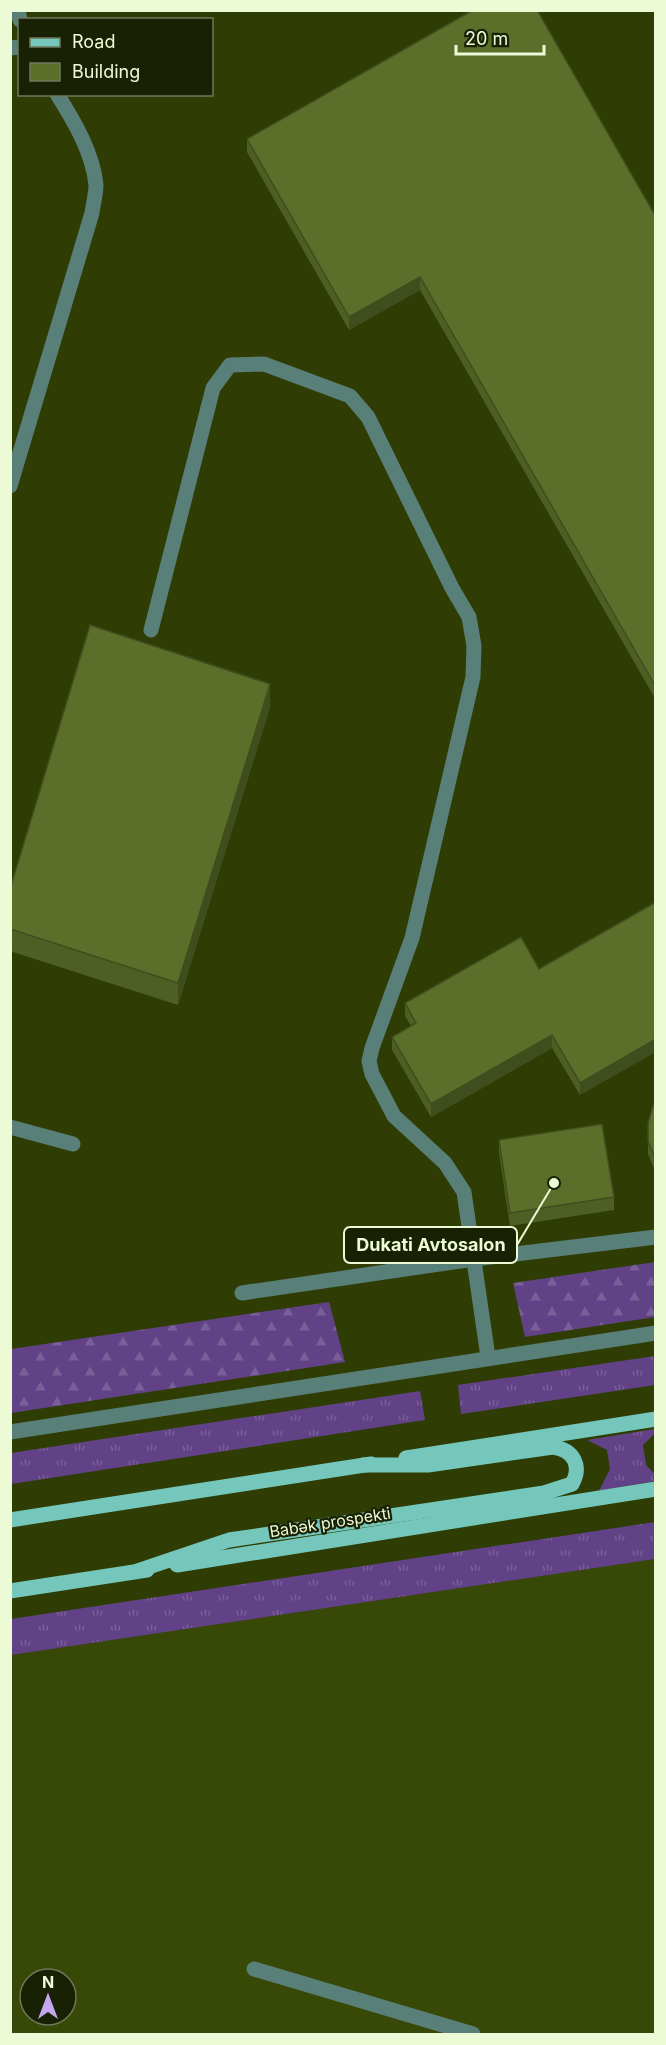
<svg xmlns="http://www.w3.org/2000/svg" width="666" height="2045" font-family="Inter,sans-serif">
<defs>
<pattern id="grass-tufts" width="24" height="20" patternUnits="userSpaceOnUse" patternTransform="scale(1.5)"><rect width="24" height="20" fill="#624287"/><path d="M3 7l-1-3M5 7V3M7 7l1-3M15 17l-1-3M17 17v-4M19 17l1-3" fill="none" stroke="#795e97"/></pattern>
<pattern id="forest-firs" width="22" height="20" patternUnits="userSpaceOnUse" patternTransform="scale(1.5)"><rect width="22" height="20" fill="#624287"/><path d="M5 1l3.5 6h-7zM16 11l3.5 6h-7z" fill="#795e97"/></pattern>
</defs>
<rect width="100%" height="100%" fill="#2f3d05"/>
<path fill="#384807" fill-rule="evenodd" d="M 655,1559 L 655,2034 L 11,2034 L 11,1655 ZM 30,1979 L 66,1979 L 66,2015 L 30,2015 Z"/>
<g fill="url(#grass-tufts)">
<polygon points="655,1356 655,1385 461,1414 458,1385"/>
<polygon points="420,1391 425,1420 11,1484 11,1453"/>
<polygon points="655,1429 655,1433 643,1445 646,1465 655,1474 655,1481 599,1491 610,1469 607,1450 587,1440"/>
<polygon points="655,1522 655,1559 11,1655 11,1619"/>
</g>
<g fill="url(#forest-firs)">
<polygon points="655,1262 655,1317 525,1337 513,1283"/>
<polygon points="329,1302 345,1362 11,1413 11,1349"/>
</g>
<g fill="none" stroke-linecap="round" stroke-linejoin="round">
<g stroke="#597f79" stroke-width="15">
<polyline points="18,10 20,20"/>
<polyline points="10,48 20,47"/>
<path d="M 10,486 L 92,213 C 93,204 96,194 96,185 C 93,153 74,121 57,94"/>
<polyline points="151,630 213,388 230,365 264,364 350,396 368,417 452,588 469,617 474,646 473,677 412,938 372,1048 369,1061 372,1074 394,1116 445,1163 464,1192 488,1357"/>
<polyline points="10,1127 73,1144"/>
<polyline points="242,1293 474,1259 656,1237"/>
<polyline points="10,1432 656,1333"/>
<polyline points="254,1969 473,2034"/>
</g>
<g stroke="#74c7ba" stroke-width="15">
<polyline points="406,1458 656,1419"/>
<polyline points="10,1520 371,1464"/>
<polyline points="177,1565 656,1489"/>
<path d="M 137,1571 L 229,1540 L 544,1493 L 572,1484 C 582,1466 574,1450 553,1447 L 428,1465 L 363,1465"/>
<polyline points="10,1591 147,1570"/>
</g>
</g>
<g fill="#4e5f24">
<polygon points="247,139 656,217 656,700 420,290 349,330 247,152"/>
<polygon points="270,707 178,1005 10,951 10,889"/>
<polygon points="656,902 580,1095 552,1048 431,1117 392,1050 392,1037 411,1026 405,1016 405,1003 539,969"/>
<polygon points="656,1102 656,1173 648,1154 648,1123"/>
<polygon points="499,1140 614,1197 614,1210 510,1226 499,1153"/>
</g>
<g fill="#404e1d">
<polygon points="420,277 420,290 349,330 349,317"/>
<polygon points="270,684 270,707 178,1005 178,983"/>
<polygon points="552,1035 552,1048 431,1117 431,1104"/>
<polygon points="656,1039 656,1052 580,1095 580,1083"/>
</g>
<g fill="#5b6f2a" stroke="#404e1d" stroke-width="1.5">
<polygon points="473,10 537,10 656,217 656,687 420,277 349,317 247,139"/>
<polygon points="90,625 270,684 178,983 10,929 10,889"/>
<polygon points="656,902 656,1039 580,1083 552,1035 431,1104 392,1037 416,1023 405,1003 521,937 539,969"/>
<polygon points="656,1102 656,1160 648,1141 648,1123 653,1106"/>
<polygon points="602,1124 614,1197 510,1213 499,1140"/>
</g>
<g text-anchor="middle" stroke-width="4.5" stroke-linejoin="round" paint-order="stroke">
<g font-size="16" fill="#edfad6" stroke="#192105">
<text transform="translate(330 1522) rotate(-9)" y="6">Babək prospekti</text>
</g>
</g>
<path fill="none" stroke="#edfad6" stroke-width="2" d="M554 1183L517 1245"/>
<circle fill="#edfad6" stroke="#192105" stroke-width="2" cx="554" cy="1183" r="6"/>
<rect fill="#192105" stroke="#edfad6" stroke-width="2" x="344" y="1227" width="173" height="36" rx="6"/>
<g font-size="18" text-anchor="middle" font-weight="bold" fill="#edfad6">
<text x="431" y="1251">Dukati Avtosalon</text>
</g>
<rect width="666" height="2045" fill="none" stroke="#edfad6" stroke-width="24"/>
<rect x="18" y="18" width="195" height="78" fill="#192105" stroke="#6e7859" stroke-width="1.5"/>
<rect x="30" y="38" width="30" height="9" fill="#74c7ba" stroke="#6e7859" stroke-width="1.5"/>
<text x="72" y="48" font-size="18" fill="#edfad6">Road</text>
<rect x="30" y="63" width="30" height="18" fill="#5b6f2a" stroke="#6e7859" stroke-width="1.5"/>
<text x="72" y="78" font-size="18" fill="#edfad6">Building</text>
<g transform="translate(48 1997)"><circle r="28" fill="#192105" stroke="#6e7859" stroke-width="1.5"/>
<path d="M0-4.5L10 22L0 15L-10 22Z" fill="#c6a6f0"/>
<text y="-9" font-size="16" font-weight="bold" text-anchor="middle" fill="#edfad6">N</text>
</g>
<path d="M456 45v9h88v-9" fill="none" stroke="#edfad6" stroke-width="3"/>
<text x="465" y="45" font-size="18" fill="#edfad6" stroke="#192105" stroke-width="4.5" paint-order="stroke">20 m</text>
</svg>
